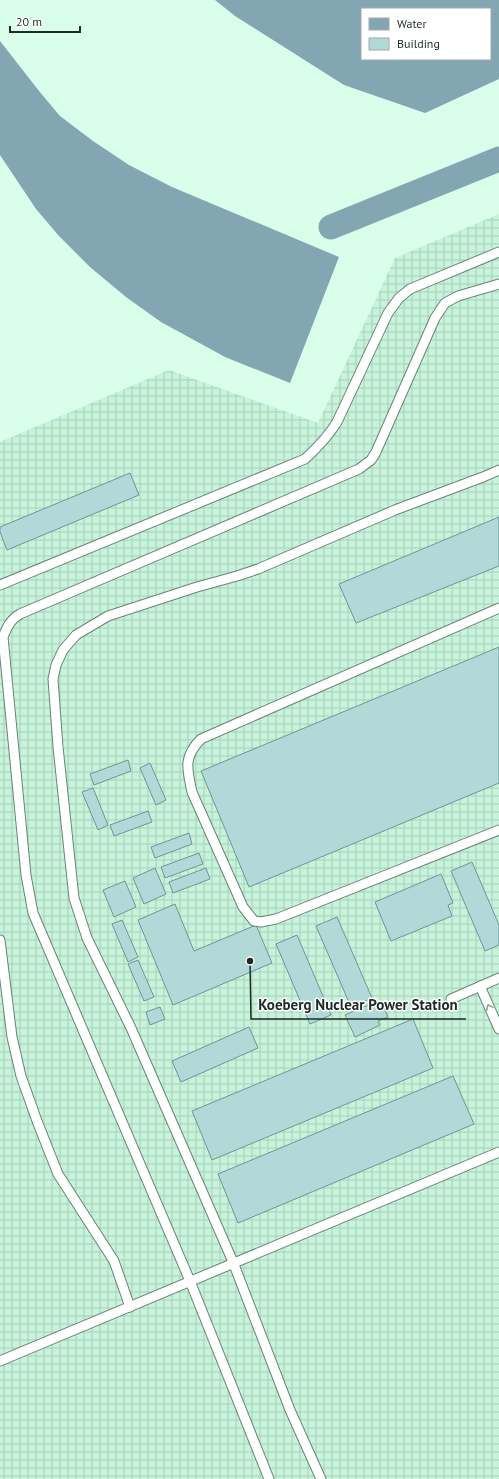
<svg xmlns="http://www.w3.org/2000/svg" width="499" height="1479" font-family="'PT Sans',sans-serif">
<defs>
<pattern id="industrial-grid" width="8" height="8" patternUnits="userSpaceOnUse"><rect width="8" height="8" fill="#c7f3db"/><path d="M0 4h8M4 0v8" fill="none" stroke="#aad0bc"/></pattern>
</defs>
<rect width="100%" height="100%" fill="#d9feea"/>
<polygon fill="url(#industrial-grid)" points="499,214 499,1479 0,1479 0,442 169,370 318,423 395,258"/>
<g fill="#83a6b3" fill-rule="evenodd">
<path d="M 215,0 L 499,0 L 499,79 L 425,113 L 344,85 L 235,16 ZM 362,9 L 490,9 L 490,59 L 362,59 Z"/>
<polygon points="0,41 39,91 60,116 93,141 129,165 172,187 339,257 290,383 225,357 161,322 126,297 90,267 59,236 36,209 0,155"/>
</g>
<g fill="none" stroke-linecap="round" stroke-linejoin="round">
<polyline stroke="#83a6b3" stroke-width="25" points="331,227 499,159"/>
</g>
<g fill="#b0d9d7" stroke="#6d9795">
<polygon points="130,473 139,495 7,550 0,532 0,527"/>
<polygon points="499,517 499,566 356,623 339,584"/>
<polygon points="499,647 499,783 249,887 201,771"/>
<polygon points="128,760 131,771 94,785 90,774"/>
<polygon points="150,763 166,800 156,805 140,768"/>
<polygon points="93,788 108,825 98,830 82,792"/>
<polygon points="148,811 152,822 114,836 110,825"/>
<polygon points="189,833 192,844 155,858 151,847"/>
<polygon points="199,853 203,864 165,878 161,867"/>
<polygon points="472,862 499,925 499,945 485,951 451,871"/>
<polygon points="155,868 166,894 144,904 133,878"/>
<polygon points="206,868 210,879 173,893 169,882"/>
<polygon points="441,874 453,903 448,905 452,916 391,941 375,902"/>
<polygon points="125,881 136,907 114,917 103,890"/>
<polygon points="175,904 194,951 256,925 272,963 173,1005 138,920"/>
<polygon points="337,917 372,998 351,1007 316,926"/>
<polygon points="122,920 138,957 128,962 112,924"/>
<polygon points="297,935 331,1015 310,1024 276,944"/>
<polygon points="138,960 154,997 144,1001 128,964"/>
<polygon points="373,1003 374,1007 382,1003 388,1017 378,1021 380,1025 355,1037 345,1015"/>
<polygon points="160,1007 165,1019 150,1025 146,1012"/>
<polygon points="413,1019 433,1068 212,1160 192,1111"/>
<polygon points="249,1027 258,1048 181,1082 172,1061"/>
<polygon points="453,1076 474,1124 238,1223 218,1174"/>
</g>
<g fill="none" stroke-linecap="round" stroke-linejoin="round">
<g stroke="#658675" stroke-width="11">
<g id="lane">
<path d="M 0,585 L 305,459 C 318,447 328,437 337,422 L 388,313 L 399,298 L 410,289 L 499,252"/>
<path d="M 499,608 L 201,739 C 183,757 187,769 192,792 L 243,907 L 254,921 L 261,922 L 276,919 L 499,830"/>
<polyline points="0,940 12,1037 21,1076 37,1121 58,1174 114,1261 130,1307"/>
<polyline points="480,986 499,1029"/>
<polyline points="451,999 499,978"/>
<polyline points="0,1361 499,1152"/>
<path d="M 269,1479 L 190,1281 L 33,913 L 26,875 L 3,637 C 7,627 10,620 20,614 L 359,469 L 371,460 L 376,452 L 435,318 L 445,303 L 458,296 L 499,284"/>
<polyline points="321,1479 290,1410 233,1262 131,1028 87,938 74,898 58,747 53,679 56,665 63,650 76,635 108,616 197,587 237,576 258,569 395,510 483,477 499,470"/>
</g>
</g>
<use href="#lane" stroke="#fff" stroke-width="9"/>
</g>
<defs><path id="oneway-chevron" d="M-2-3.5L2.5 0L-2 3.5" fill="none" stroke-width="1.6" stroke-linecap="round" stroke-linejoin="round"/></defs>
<use stroke="#99a09c" href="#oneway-chevron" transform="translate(489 1007) rotate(-114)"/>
<path fill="none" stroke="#1d2b24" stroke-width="1.5" d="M250 961L251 1019H466"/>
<circle fill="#1d2b24" stroke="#fff" stroke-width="1.5" cx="250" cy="961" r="4"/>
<g font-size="15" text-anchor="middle" font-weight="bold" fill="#1d2b24" stroke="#fff" stroke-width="3" stroke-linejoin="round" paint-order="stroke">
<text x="358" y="1010">Koeberg Nuclear Power Station</text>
</g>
<rect x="361" y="8" width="130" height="52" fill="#ffffff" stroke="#a5aaa7"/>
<rect x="369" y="18" width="20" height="12" fill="#83a6b3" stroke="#a5aaa7"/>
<text x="397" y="28" font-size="12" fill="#1d2b24">Water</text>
<rect x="369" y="38" width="20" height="12" fill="#b0d9d7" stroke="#a5aaa7"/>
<text x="397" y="48" font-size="12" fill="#1d2b24">Building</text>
<path d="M10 26v6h70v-6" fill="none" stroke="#1d2b24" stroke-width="2"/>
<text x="16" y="26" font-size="12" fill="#1d2b24" stroke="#ffffff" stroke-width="3" paint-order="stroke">20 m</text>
</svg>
